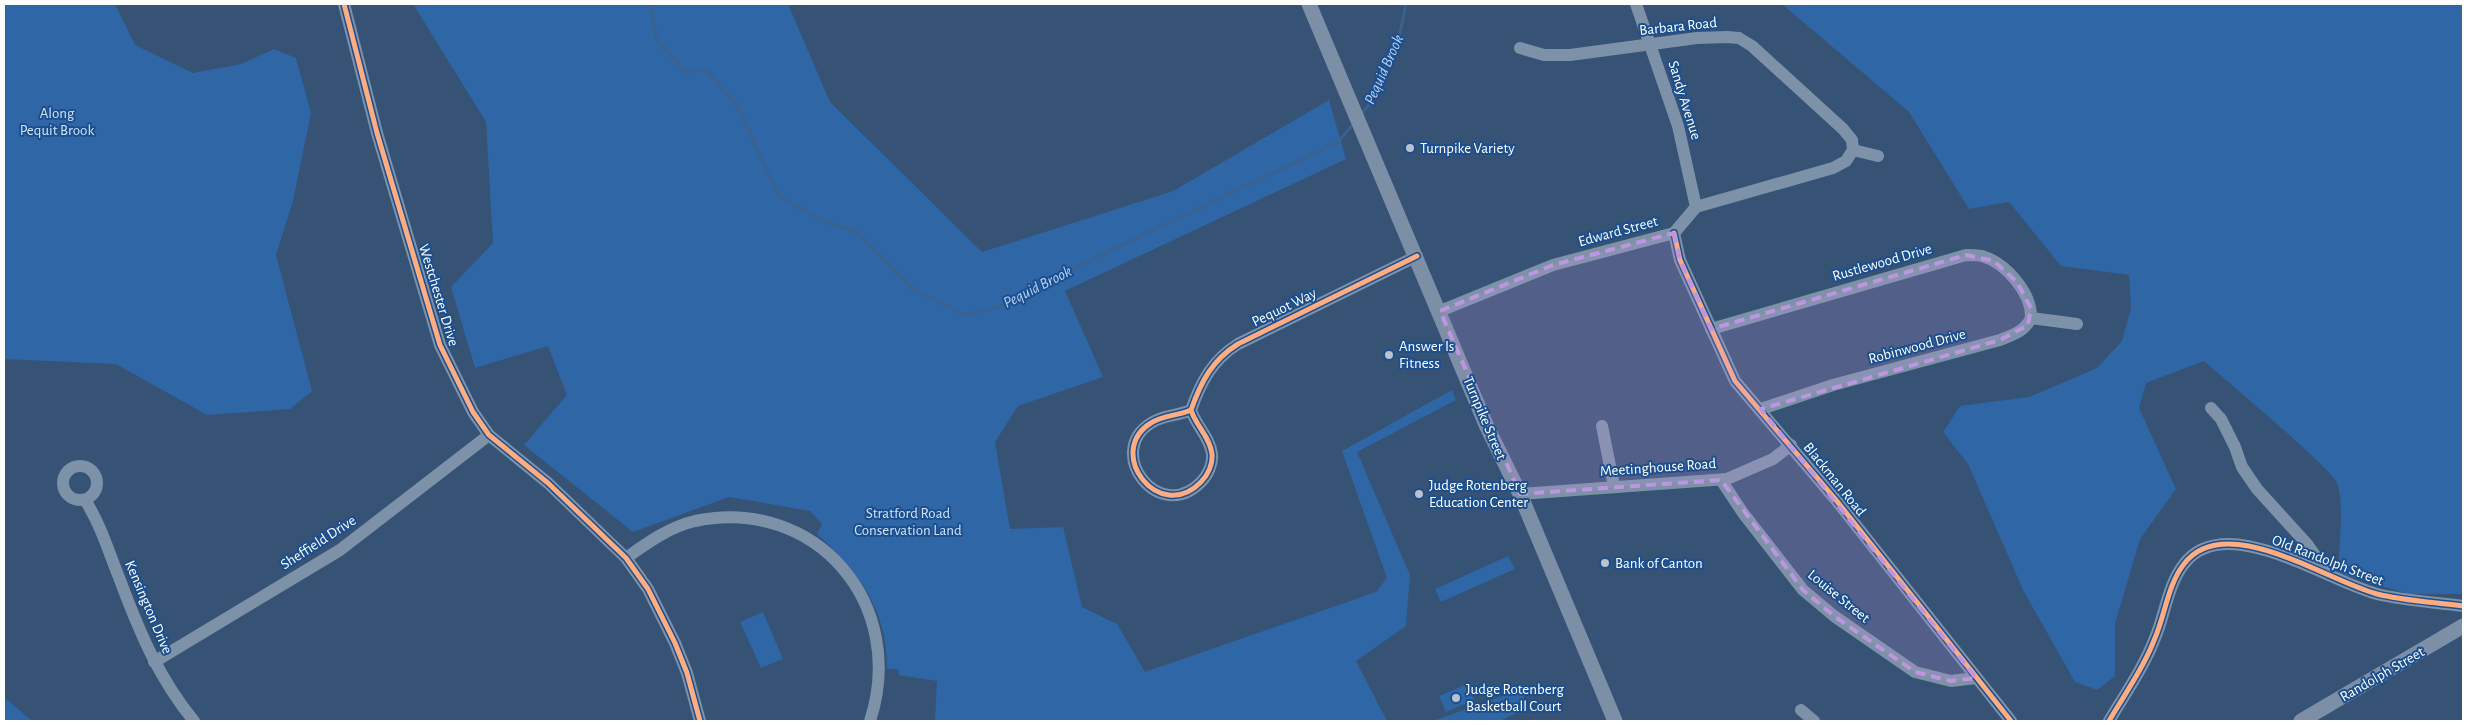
<svg xmlns="http://www.w3.org/2000/svg" width="2467" height="725" font-family="'Alegreya Sans',sans-serif">
<rect width="100%" height="100%" fill="#365274"/>
<g fill="#2f66a5">
<polygon points="4,4 115,4 135,45 193,73 241,64 274,49 296,58 311,113 293,201 276,255 312,391 290,409 207,415 116,364 4,359"/>
<path d="M 413,4 L 788,4 L 830,102 L 982,252 L 1173,191 L 1329,100 L 1346,159 L 1065,291 L 1103,377 L 1018,406 L 995,442 L 1010,529 L 1063,527 L 1082,607 L 1117,624 L 1145,672 L 1376,592 L 1387,578 L 1342,451 L 1452,390 L 1456,400 L 1357,452 L 1410,575 L 1406,626 L 1356,661 L 1387,721 L 935,721 L 937,681 L 899,675 L 898,669 L 887,669 C 888,610 858,571 817,534 L 822,524 L 810,511 L 729,497 L 633,532 L 524,445 L 567,395 L 548,346 L 475,368 L 451,287 L 493,243 L 486,122 Z"/>
<path d="M 1782,4 L 2463,4 L 2463,594 L 2408,594 L 2338,573 C 2339,545 2344,513 2338,485 C 2335,471 2222,377 2204,361 L 2146,383 L 2139,408 L 2176,489 L 2140,539 L 2115,624 L 2115,676 L 2097,690 L 2075,682 L 2024,592 L 1968,464 L 1943,432 L 1960,406 L 2029,397 L 2097,368 L 2122,341 L 2131,308 L 2129,275 L 2061,266 L 2009,202 L 1969,209 L 1909,112 Z"/>
<polygon points="1508,556 1515,569 1441,602 1435,589"/>
<polygon points="763,612 783,659 761,668 740,622"/>
<polygon points="1467,684 1474,700 1446,712 1439,696"/>
<polygon points="1525,688 1523,710 1500,721 1433,721"/>
<polygon points="4,697 32,721 4,721"/>
</g>
<g fill="none" stroke-linecap="round" stroke-linejoin="round">
<g stroke="#3b618d" stroke-width="3">
<polyline points="651,4 656,39 684,71 706,70 737,105 778,195 819,219 857,232 914,290 965,315 1008,304 1086,262 1338,142 1355,122"/>
<polyline points="1360,116 1368,106 1399,37 1406,4"/>
</g>
<g stroke="#7d92a8" stroke-width="12">
<polyline points="344,4 377,133 440,345 473,412 489,435 548,483 626,558 648,589 675,643 687,673 700,721"/>
<polyline points="1636,4 1678,126 1696,207"/>
<polyline points="1520,48 1544,55 1570,55 1697,38 1727,37 1739,38 1752,46 1843,129 1852,140 1853,150"/>
<polyline points="1674,233 1680,260 1735,381 1836,500 2011,721"/>
<polyline points="1440,311 1553,265 1674,233 1696,207 1833,168 1846,161 1853,150 1878,156"/>
<path d="M 1711,329 L 1966,255 C 1971,255 1977,255 1982,256 C 2006,263 2032,293 2031,318"/>
<polyline points="2211,408 2221,419 2235,447 2242,467 2257,489 2307,544 2328,574"/>
<path d="M 1761,409 L 1833,385 L 2000,340 C 2013,335 2025,331 2031,318 L 2077,324"/>
<path d="M 1191,410 C 1196,426 1210,437 1212,454 C 1213,464 1208,475 1201,482 C 1159,525 1104,452 1151,423 C 1163,415 1178,416 1191,410 C 1201,382 1212,360 1238,344 L 1417,256"/>
<polyline points="1602,426 1614,486"/>
<circle cx="80" cy="483" r="17"/>
<polyline points="1721,480 1743,513 1803,590 1834,616 1915,672 1951,681 1976,678"/>
<polyline points="1520,494 1727,479 1773,459 1791,445"/>
<path d="M 85,500 C 101,525 109,553 120,580 C 139,631 159,679 194,721"/>
<path d="M 626,558 C 647,543 669,527 695,521 C 817,496 908,605 870,721"/>
<polyline points="154,662 340,550 489,435"/>
<polyline points="1801,710 1814,721"/>
<path d="M 2109,721 C 2125,694 2144,667 2155,638 C 2165,615 2168,584 2184,564 C 2225,510 2327,581 2377,594 C 2405,601 2434,602 2463,606"/>
</g>
<g stroke="#7d8ea7" stroke-width="15">
<polyline points="1309,4 1487,427 1520,494 1615,721"/>
<polyline points="2301,721 2463,626"/>
</g>
<g stroke="#1b4f8f" stroke-width="8">
<g id="cycleway">
<polyline points="344,4 377,133 440,345 473,412 489,435 548,483 626,558 648,589 675,643 687,673 700,721"/>
<polyline points="1674,233 1680,260 1735,381 1836,500 2011,721"/>
<path d="M 1191,410 C 1196,426 1210,437 1212,454 C 1213,464 1208,475 1201,482 C 1159,525 1104,452 1151,423 C 1163,415 1178,416 1191,410 C 1201,382 1212,360 1238,344 L 1417,256"/>
<path d="M 2109,721 C 2125,694 2144,667 2155,638 C 2165,615 2168,584 2184,564 C 2225,510 2327,581 2377,594 C 2405,601 2434,602 2463,606"/>
</g>
</g>
<use href="#cycleway" stroke="#ffac80" stroke-width="5"/>
</g>
<path fill="#bd96df" fill-opacity="0.2" stroke="#bd96df" stroke-width="4" stroke-dasharray="10 6" stroke-linejoin="round" d="M 1674,233 L 1680,260 L 1711,329 L 1966,255 L 1994,261 L 2017,282 L 2031,308 L 2028,325 L 2000,340 L 1761,409 L 1976,678 L 1951,681 L 1915,672 L 1834,616 L 1803,590 L 1721,480 L 1520,494 L 1440,311 L 1553,265 Z"/>
<g fill="#b9c2ce" stroke="#1b4f8f" stroke-width="2">
<circle cx="1410" cy="148" r="5"/>
<circle cx="1389" cy="355" r="5"/>
<circle cx="1419" cy="494" r="5"/>
<circle cx="1605" cy="563" r="5"/>
<circle cx="1456" cy="698" r="5"/>
</g>
<g text-anchor="middle" stroke-width="4" stroke-linejoin="round" paint-order="stroke">
<g font-size="15" fill="#fff" stroke="#1b4f8f">
<text transform="translate(1678 26) rotate(-6)" y="5">Barbara Road</text>
<text transform="translate(1685 100) rotate(73)" y="5">Sandy Avenue</text>
<text transform="translate(1618 231) rotate(-15)" y="5">Edward Street</text>
<text transform="translate(1882 262) rotate(-16)" y="5">Rustlewood Drive</text>
<text transform="translate(439 295) rotate(73)" y="5">Westchester Drive</text>
<text transform="translate(1284 307) rotate(-26)" y="5">Pequot Way</text>
<text transform="translate(1917 346) rotate(-15)" y="5">Robinwood Drive</text>
<text transform="translate(1485 418) rotate(67)" y="5">Turnpike Street</text>
<text transform="translate(1658 467) rotate(-4)" y="5">Meetinghouse Road</text>
<text transform="translate(1835 479) rotate(51)" y="5">Blackman Road</text>
<text transform="translate(318 542) rotate(-33)" y="5">Sheffield Drive</text>
<text transform="translate(2328 560) rotate(21)" y="5">Old Randolph Street</text>
<text transform="translate(1839 596) rotate(39)" y="5">Louise Street</text>
<text transform="translate(149 607) rotate(67)" y="5">Kensington Drive</text>
<text transform="translate(2382 674) rotate(-30)" y="5">Randolph Street</text>
</g>
<g font-size="15" fill="#cfe3fa" stroke="#1b4f8f">
<text x="57" y="118">Along<tspan x="57" dy="17">Pequit Brook</tspan></text>
<text x="908" y="518">Stratford Road<tspan x="908" dy="17">Conservation Land</tspan></text>
</g>
<g font-size="15" fill="#fff" stroke="#1b4f8f" text-anchor="start">
<text x="1420" y="153">Turnpike Variety</text>
<text x="1399" y="351">Answer Is<tspan x="1399" dy="17">Fitness</tspan></text>
<text x="1429" y="490">Judge Rotenberg<tspan x="1429" dy="17">Education Center</tspan></text>
<text x="1615" y="568">Bank of Canton</text>
<text x="1466" y="694">Judge Rotenberg<tspan x="1466" dy="17">Basketball Court</tspan></text>
</g>
<g font-size="16" font-style="italic" fill="#b5d3f5" stroke="#1b4f8f">
<text transform="translate(1383 69) rotate(-66)" y="6">Pequid Brook</text>
<text transform="translate(1037 286) rotate(-27)" y="6">Pequid Brook</text>
</g>
</g>
<rect width="2467" height="725" fill="none" stroke="#ffffff" stroke-width="10"/>
</svg>
